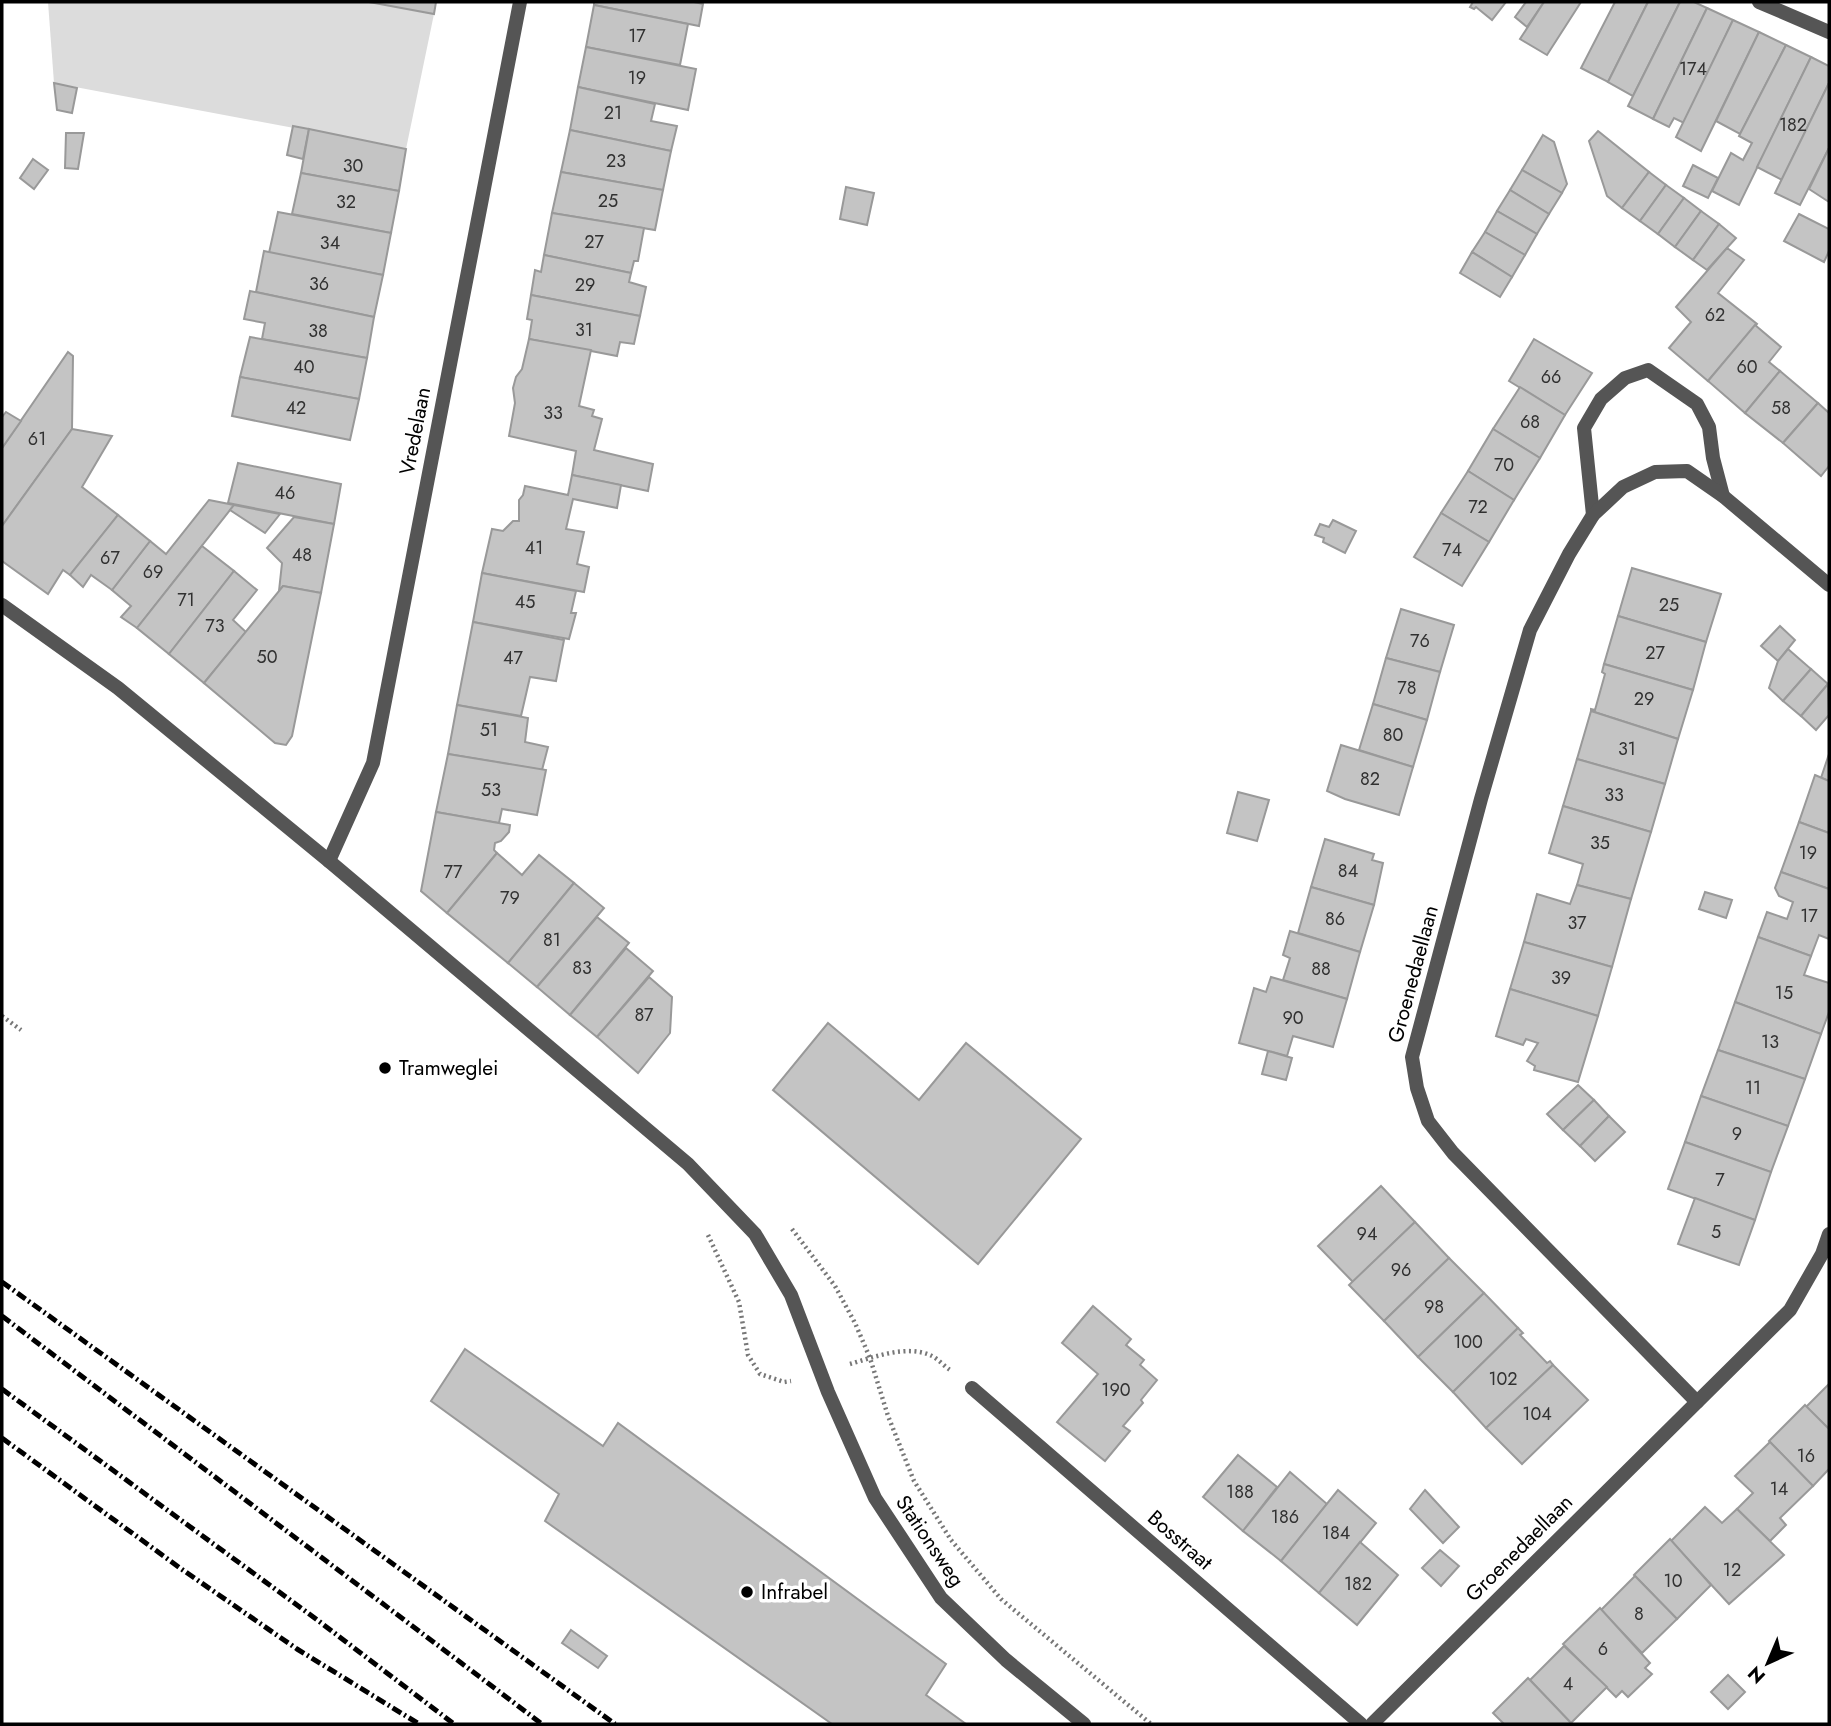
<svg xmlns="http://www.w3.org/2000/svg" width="1831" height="1726" font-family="Jost,sans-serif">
<rect width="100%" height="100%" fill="#fff"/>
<polygon fill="#dcdcdc" points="48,2 370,2 434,14 406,149 54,83"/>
<g fill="#c4c4c4" stroke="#999" stroke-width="2">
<polygon points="369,2 436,2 434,14"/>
<polygon points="594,2 694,2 703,4 699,26 594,5"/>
<polygon points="1473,2 1506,2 1492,20 1476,7 1474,9 1470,7"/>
<polygon points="1526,2 1544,2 1527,27 1515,17"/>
<polygon points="1544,2 1581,2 1547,55 1520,39"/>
<polygon points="1615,2 1648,2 1608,82 1581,68"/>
<polygon points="1648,2 1680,2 1633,96 1608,82"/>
<polygon points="1680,2 1694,2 1707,8 1653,119 1628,106"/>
<polygon points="594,5 688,24 680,65 586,47"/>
<polygon points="1707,8 1733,20 1684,123 1674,118 1669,127 1653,119"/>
<polygon points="1733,20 1759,32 1701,151 1676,137"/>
<polygon points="1759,32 1786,45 1740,134 1716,121"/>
<polygon points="1786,45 1811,57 1739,205 1712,191 1731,153 1743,160 1752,143 1739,136"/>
<polygon points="586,47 696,69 688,110 578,87"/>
<polygon points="1811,57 1829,66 1829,83 1782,180 1757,167"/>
<polygon points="54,83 77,88 72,113 57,110"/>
<polygon points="1829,83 1829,148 1800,205 1775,193"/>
<polygon points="578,87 655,104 651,121 677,126 671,151 570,130"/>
<polygon points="293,126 309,129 303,159 287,155"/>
<polygon points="309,129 406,149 399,191 301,173"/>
<polygon points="570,130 671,151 663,190 561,172"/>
<polygon points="1598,131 1649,172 1622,208 1607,196 1589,141"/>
<polygon points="66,133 84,133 78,169 65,168"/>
<polygon points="1543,135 1554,142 1567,184 1562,193 1522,170"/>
<polygon points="1829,148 1829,202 1809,189"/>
<polygon points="33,159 48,170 34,189 20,178"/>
<polygon points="1693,165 1718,178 1708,198 1683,186"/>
<polygon points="1522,170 1562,193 1549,214 1510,190"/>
<polygon points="561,172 663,190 655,230 552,213"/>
<polygon points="1649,172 1666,185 1640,221 1622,208"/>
<polygon points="301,173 399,191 391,233 292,214"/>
<polygon points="1666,185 1684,198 1658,234 1640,221"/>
<polygon points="846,187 874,193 867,225 840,219"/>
<polygon points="1510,190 1549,214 1537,234 1497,211"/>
<polygon points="1684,198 1701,211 1675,247 1658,234"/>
<polygon points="1497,211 1537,234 1525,255 1485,232"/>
<polygon points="1701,211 1719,224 1693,260 1675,247"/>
<polygon points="278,212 391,233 383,275 269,253"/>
<polygon points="552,213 644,228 638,261 634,261 631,273 544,255"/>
<polygon points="1799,214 1829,229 1829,251 1824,262 1784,241"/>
<polygon points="1719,224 1736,238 1707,270 1693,260"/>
<polygon points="1485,232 1525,255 1512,277 1472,252"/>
<polygon points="1727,248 1744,260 1718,293 1757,324 1708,381 1669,348 1691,322 1676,307"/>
<polygon points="264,251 383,275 374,317 256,292"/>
<polygon points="1472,252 1512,277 1500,297 1460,273"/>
<polygon points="544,255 631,273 629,282 646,287 640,316 531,295 535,270 541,272"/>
<polygon points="250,291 374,317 367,358 262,339 265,323 244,319"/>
<polygon points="531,295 640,316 634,344 620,342 617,356 529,339 532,320 527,319"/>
<polygon points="1755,325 1781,347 1769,362 1780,371 1745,413 1708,381"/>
<polygon points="250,337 367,358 359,399 240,377"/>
<polygon points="529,339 591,350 579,406 594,410 592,416 602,419 594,450 653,464 648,491 572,475 576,451 509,436 515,403 513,388 516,377 522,369"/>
<polygon points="1534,339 1592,373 1565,415 1509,381"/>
<polygon points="68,352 73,356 72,429 2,526 2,448"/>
<polygon points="1780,371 1818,403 1783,443 1745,413"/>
<polygon points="240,377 359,399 350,440 232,416"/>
<polygon points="1520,387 1565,415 1540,458 1493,429"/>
<polygon points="1818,403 1829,413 1829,466 1821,476 1783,443"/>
<polygon points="6,412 21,421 2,448 2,417"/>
<polygon points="72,429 112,436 82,487 118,515 70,575 63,570 48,594 2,561 2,526"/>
<polygon points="1493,429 1540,458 1514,500 1468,471"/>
<polygon points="238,463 341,484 334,524 228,503"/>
<polygon points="1468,471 1514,500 1489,542 1441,513"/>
<polygon points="572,475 621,485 617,508 573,499 566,529 584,532 577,564 589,567 584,592 482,573 492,529 503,531 513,521 519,521 519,500 523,495 525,486 568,495"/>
<polygon points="209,500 234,505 137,628 121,617 131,606 112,590 150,541 166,554"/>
<polygon points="234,505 280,514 265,533 230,510"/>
<polygon points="1441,513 1489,542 1462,586 1414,557"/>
<polygon points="118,515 150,541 112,590 91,575 83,587 70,575"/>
<polygon points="294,517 334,524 321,593 283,586 279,591 282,563 267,548"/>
<polygon points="1333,520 1356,531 1345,553 1323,542 1324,538 1315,535 1320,524 1329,527"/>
<polygon points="202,546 234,571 169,654 137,628"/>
<polygon points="1632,568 1721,594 1706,642 1618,616"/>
<polygon points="234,571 257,590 233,620 246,632 204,683 169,654"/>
<polygon points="482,573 576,591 571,613 576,613 569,639 473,622"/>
<polygon points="283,586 321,593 292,736 286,745 275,743 204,683"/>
<polygon points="1401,609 1454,625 1440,672 1386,658"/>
<polygon points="1618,616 1706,642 1693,690 1604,664"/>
<polygon points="473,622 564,640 556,681 530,677 521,716 457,705"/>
<polygon points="1780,626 1795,640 1778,661 1761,646"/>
<polygon points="1788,649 1811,669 1783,701 1769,688 1778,661"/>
<polygon points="1386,658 1440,672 1427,720 1373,704"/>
<polygon points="1604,664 1693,690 1678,739 1591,711 1591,709 1595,710 1605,674 1602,672"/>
<polygon points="1811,669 1828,684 1801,716 1783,701"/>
<polygon points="1828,684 1829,715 1816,730 1801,716"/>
<polygon points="1373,704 1427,720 1413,767 1359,750"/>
<polygon points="457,705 528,718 525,742 548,747 542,770 448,754"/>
<polygon points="1591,711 1678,739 1665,784 1577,759"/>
<polygon points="1341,745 1413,767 1399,815 1345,799 1327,791"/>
<polygon points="448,754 546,770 537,815 502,809 499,823 436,812"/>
<polygon points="1829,754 1829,781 1821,778"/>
<polygon points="1577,759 1665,784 1651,832 1563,806"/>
<polygon points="1815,775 1829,781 1829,833 1799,822"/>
<polygon points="1238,792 1269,800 1257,841 1227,833"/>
<polygon points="1563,806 1651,832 1631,899 1577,885 1583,864 1549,853"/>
<polygon points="436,812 510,825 509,832 501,841 495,843 494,850 497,853 447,913 421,891"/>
<polygon points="1799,822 1829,833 1829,889 1781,872"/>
<polygon points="1325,839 1374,854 1372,860 1383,863 1374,905 1311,887"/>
<polygon points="497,853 522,875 539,855 574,883 508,963 447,913"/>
<polygon points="1781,872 1829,889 1829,939 1819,935 1811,956 1758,937 1767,912 1787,919 1793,902 1779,896 1775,888"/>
<polygon points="574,883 604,908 537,987 508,963"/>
<polygon points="1577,885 1631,899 1612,967 1524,942 1537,894 1570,904"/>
<polygon points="1311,887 1374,905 1360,952 1298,933"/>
<polygon points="1705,892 1732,900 1726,918 1699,909"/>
<polygon points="597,917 629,943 570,1015 537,987"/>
<polygon points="1290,931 1360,952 1347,999 1283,980 1290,958 1283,955"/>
<polygon points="1758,937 1811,956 1804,975 1829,983 1829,1012 1821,1034 1735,1002"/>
<polygon points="1524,942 1612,967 1598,1016 1510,989"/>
<polygon points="626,948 653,971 597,1037 570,1015"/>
<polygon points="649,977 672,997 670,1033 638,1073 597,1037"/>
<polygon points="1271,977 1347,999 1333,1047 1293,1036 1287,1056 1239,1043 1254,988 1266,992"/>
<polygon points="1510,989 1598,1016 1578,1082 1534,1070 1535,1066 1527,1061 1538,1043 1526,1039 1523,1045 1496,1036"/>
<polygon points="1735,1002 1821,1034 1805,1079 1718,1050"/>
<polygon points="828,1023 919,1100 966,1043 1081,1139 978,1264 773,1090"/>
<polygon points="1718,1050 1805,1079 1788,1126 1701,1096"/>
<polygon points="1268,1051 1292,1058 1286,1080 1262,1074"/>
<polygon points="1578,1085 1594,1100 1563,1130 1547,1114"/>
<polygon points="1701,1096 1788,1126 1771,1172 1685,1142"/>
<polygon points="1594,1100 1609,1116 1580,1146 1563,1130"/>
<polygon points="1609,1116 1625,1132 1595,1161 1580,1146"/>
<polygon points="1685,1142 1771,1172 1755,1220 1668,1189"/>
<polygon points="1381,1186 1415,1222 1353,1282 1318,1246"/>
<polygon points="1695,1198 1755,1220 1739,1265 1678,1244"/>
<polygon points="1415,1222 1449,1258 1384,1321 1349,1285"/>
<polygon points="1449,1258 1484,1293 1418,1357 1384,1321"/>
<polygon points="1484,1293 1518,1328 1453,1392 1418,1357"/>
<polygon points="1093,1306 1131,1339 1126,1345 1144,1360 1140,1365 1157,1380 1141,1400 1143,1403 1123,1426 1130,1431 1105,1461 1057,1422 1098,1374 1062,1343"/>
<polygon points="1518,1328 1523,1333 1520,1335 1547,1363 1550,1361 1553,1365 1486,1428 1453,1392"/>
<polygon points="465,1349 603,1446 618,1423 946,1664 926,1695 966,1724 832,1724 545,1521 559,1494 431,1401"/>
<polygon points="1553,1365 1588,1400 1522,1464 1486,1428"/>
<polygon points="1829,1384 1829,1429 1806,1407"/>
<polygon points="1805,1405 1829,1429 1829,1469 1813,1486 1769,1441"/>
<polygon points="1770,1442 1813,1486 1780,1518 1786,1525 1770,1541 1737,1509 1753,1493 1735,1476"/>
<polygon points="1238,1455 1277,1487 1243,1531 1203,1497"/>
<polygon points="1290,1472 1327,1504 1281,1561 1243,1531"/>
<polygon points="1338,1490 1376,1523 1319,1593 1281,1561"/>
<polygon points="1425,1490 1459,1527 1443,1543 1410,1509"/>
<polygon points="1705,1507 1722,1523 1737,1509 1784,1555 1729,1604 1671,1541"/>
<polygon points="1670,1539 1711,1585 1677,1619 1634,1575"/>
<polygon points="1360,1542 1398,1575 1357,1625 1319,1593"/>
<polygon points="1440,1550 1459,1566 1441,1586 1422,1568"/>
<polygon points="1635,1576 1677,1619 1642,1653 1601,1610"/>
<polygon points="1600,1608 1650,1663 1645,1668 1652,1674 1628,1697 1622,1691 1616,1697 1563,1644"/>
<polygon points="571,1630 607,1656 598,1668 562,1643"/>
<polygon points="1564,1646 1607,1687 1571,1723 1530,1680"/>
<polygon points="1728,1675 1745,1692 1728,1709 1711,1692"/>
<polygon points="1528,1678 1571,1723 1569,1724 1504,1724 1493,1713"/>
</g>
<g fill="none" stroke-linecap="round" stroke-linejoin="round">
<g stroke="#777" stroke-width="4.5" stroke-dasharray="2 3.5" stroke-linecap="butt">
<polyline points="2,1016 21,1030"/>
<polyline points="792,1229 835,1286 855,1323 870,1358 888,1416 914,1481 951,1540 1001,1599 1151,1724"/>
<polyline points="708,1235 739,1302 748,1355 760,1374 784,1382 791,1381"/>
<path d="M 850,1364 C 874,1357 908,1344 932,1356 C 938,1359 944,1366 950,1370"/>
</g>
<g stroke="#555" stroke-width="14">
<polyline points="1759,2 1829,32"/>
<polyline points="1593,515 1584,428 1601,399 1625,378 1648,370 1697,404 1709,427 1713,458 1723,496"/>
<polyline points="329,861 373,763 520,2"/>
<polyline points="972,1388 1361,1724"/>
<polyline points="1697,1402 1453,1153 1428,1121 1417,1088 1412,1057 1481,799 1530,630 1569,554 1593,515 1623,487 1655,472 1687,471 1723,496 1829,585"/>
<polyline points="1372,1724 1790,1310 1822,1254 1829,1234"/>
</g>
<polyline stroke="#555" stroke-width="14" points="2,605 118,688 329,861 688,1164 755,1234 791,1295 828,1392 875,1498 941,1598 1006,1660 1084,1724"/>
<g stroke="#000" stroke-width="5" stroke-dasharray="10 3.5 2 3.5" stroke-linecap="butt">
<polyline points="2,1282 615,1724"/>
<polyline points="2,1316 542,1724"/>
<polyline points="2,1389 316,1619 454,1724"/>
<polyline points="2,1438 180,1568 297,1649 419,1724"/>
</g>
</g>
<g fill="#000" stroke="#fff" stroke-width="2.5">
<circle cx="385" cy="1068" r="7"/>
<circle cx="747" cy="1592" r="7"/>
</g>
<g text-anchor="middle" stroke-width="7" stroke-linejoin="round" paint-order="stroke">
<g font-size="18" fill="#313131">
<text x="637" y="42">17</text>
<text x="1693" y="75">174</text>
<text x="637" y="84">19</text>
<text x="613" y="119">21</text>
<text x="1793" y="131">182</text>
<text x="616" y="167">23</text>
<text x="353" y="172">30</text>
<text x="608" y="207">25</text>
<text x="346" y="208">32</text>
<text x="594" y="248">27</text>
<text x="330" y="249">34</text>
<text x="319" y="290">36</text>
<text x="585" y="291">29</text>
<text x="1715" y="321">62</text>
<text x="584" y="336">31</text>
<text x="318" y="337">38</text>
<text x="304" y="373">40</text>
<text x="1747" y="373">60</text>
<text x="1551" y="383">66</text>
<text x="296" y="414">42</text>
<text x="1781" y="414">58</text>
<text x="553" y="419">33</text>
<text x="1530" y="428">68</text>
<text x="37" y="445">61</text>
<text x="1504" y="471">70</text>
<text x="285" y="499">46</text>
<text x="1478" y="513">72</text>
<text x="534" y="554">41</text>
<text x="1452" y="556">74</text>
<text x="302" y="561">48</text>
<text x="110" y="564">67</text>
<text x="153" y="578">69</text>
<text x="186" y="606">71</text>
<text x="525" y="608">45</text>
<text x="1669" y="611">25</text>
<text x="215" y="632">73</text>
<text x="1420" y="647">76</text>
<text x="1655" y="659">27</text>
<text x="267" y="663">50</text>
<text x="513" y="664">47</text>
<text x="1407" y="694">78</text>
<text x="1644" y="705">29</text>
<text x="489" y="736">51</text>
<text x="1393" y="741">80</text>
<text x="1627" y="755">31</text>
<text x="1370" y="785">82</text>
<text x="491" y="796">53</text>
<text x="1614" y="801">33</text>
<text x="1600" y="849">35</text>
<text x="1808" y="859">19</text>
<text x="1348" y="877">84</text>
<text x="453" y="878">77</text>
<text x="510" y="904">79</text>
<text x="1809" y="922">17</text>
<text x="1335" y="925">86</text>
<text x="1577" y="929">37</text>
<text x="552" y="946">81</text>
<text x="582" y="974">83</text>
<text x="1321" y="975">88</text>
<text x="1561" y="984">39</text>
<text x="1784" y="999">15</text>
<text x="644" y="1021">87</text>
<text x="1293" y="1024">90</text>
<text x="1770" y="1048">13</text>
<text x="1753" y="1094">11</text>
<text x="1737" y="1140">9</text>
<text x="1720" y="1186">7</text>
<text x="1716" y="1238">5</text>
<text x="1367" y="1240">94</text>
<text x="1401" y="1276">96</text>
<text x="1434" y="1313">98</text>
<text x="1468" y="1348">100</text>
<text x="1503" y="1385">102</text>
<text x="1116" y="1396">190</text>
<text x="1537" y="1420">104</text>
<text x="1806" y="1462">16</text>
<text x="1779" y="1495">14</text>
<text x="1240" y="1498">188</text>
<text x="1285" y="1523">186</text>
<text x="1336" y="1539">184</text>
<text x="1732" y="1576">12</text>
<text x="1673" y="1587">10</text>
<text x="1358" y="1590">182</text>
<text x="1639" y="1620">8</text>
<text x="1603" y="1655">6</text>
<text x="1568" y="1690">4</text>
</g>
<g font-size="21" fill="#000" stroke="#fff">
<text transform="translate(415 431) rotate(-79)" y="7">Vredelaan</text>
<text transform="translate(1413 974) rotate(-75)" y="7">Groenedaellaan</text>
<text transform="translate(1180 1540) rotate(41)" y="7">Bosstraat</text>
<text transform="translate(930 1541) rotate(56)" y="7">Stationsweg</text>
<text transform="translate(1519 1548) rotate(-45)" y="7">Groenedaellaan</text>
</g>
<g font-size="21" fill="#000" stroke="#fff" text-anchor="start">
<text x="399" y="1075">Tramweglei</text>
<text x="761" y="1599">Infrabel</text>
</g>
</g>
<rect width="1831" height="1726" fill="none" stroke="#000000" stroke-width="7"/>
<g transform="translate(1768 1663) rotate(224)" stroke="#ffffff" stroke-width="5" paint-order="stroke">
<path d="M0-5L12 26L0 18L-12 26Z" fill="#000000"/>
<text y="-10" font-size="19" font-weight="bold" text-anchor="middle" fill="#000000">N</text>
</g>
</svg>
